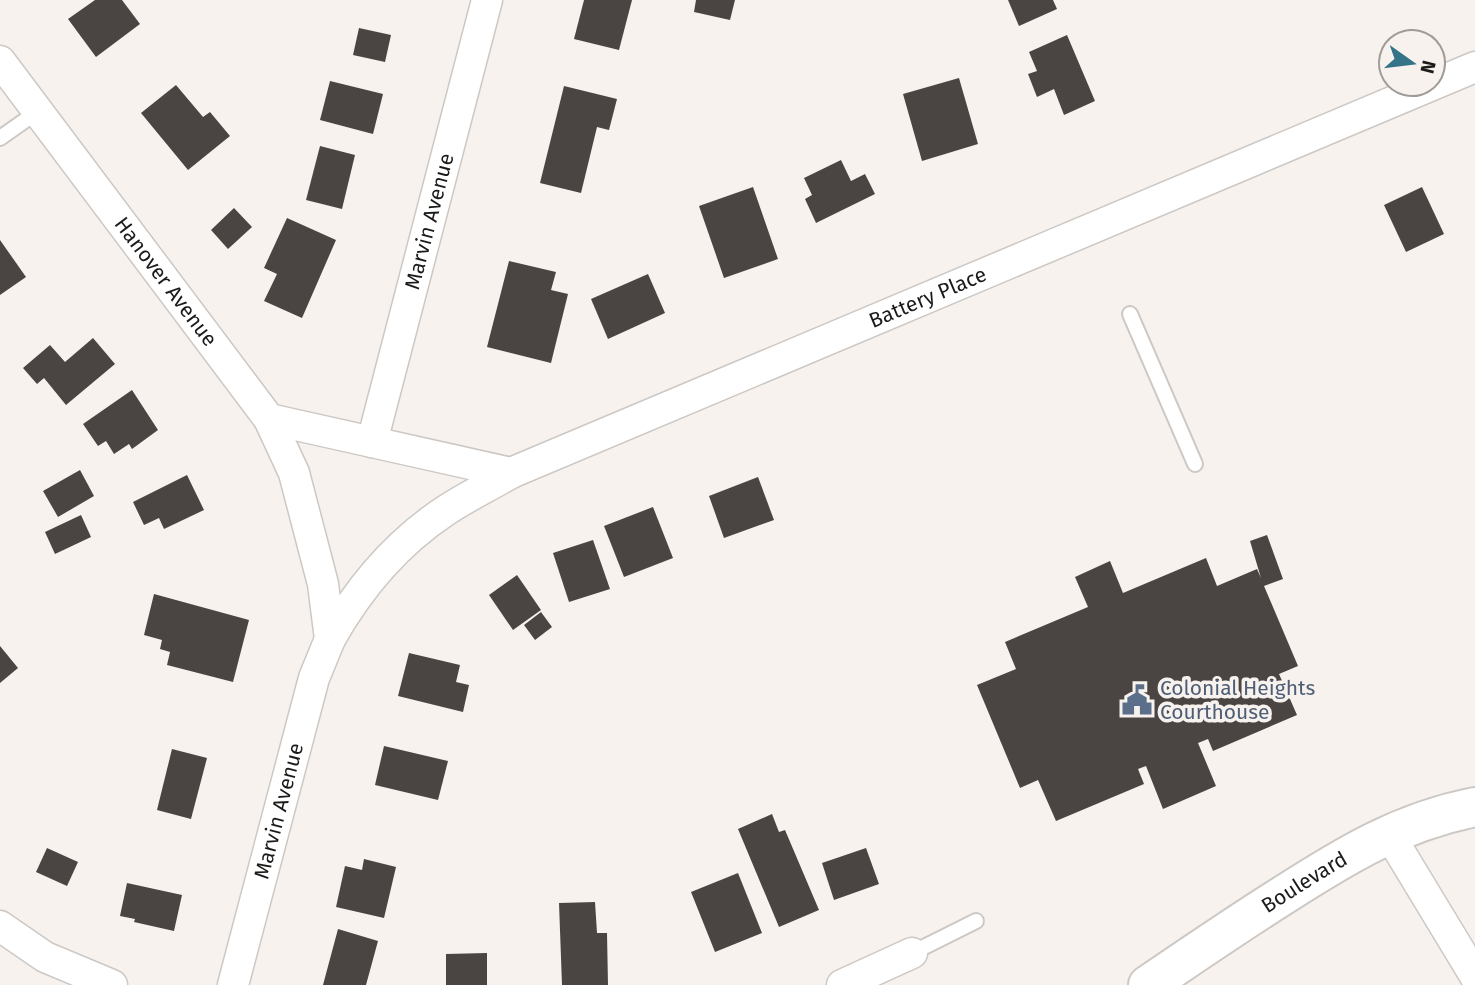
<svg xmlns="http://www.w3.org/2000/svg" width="1475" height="985" font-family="'Fira Sans',sans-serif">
<rect width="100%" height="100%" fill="#f7f2ee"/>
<g fill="#4a4543">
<polygon points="95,0 122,0 140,24 96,57 68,19"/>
<polygon points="584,0 632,0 619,50 574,39"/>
<polygon points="696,0 735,0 730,20 694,12"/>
<polygon points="1008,0 1053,0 1057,9 1019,26"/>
<polygon points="359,28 391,35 385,62 353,55"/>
<polygon points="1067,35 1095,101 1064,115 1054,89 1037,97 1028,74 1037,71 1029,52"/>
<polygon points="959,78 978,144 922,161 903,94"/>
<polygon points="330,81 383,94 373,134 320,120"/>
<polygon points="176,85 203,117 210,112 230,136 188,170 141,113"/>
<polygon points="564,86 617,99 609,130 597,127 581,193 540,183"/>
<polygon points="320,146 355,155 342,209 306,200"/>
<polygon points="841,160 851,181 865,174 875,194 816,223 805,199 812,195 804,178"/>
<polygon points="753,187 778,259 724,278 699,206"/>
<polygon points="1422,187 1444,234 1406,252 1384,205"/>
<polygon points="234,208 252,227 228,249 211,230"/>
<polygon points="287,218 336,240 302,318 264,301 277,274 264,268"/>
<polygon points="0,240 26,277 0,295"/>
<polygon points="509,261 556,272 551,290 568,294 551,363 487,347"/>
<polygon points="648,274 665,313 608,339 591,299"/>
<polygon points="93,338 115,364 66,405 44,378 37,384 23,368 50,345 65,362"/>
<polygon points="132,390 158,430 132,449 129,444 114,454 106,441 98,446 83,424"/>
<polygon points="80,470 94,496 58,517 43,491"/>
<polygon points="187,475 204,510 164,529 159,518 144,525 133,502"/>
<polygon points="758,477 774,520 724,538 709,496"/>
<polygon points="653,507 673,558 624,577 604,526"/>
<polygon points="81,515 91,537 55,554 45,532"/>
<polygon points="1267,535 1283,579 1264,586 1298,666 1279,674 1297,715 1213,751 1208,739 1198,743 1216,786 1163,809 1146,766 1138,769 1144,784 1056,821 1038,780 1020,788 977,685 1016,669 1005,642 1088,607 1075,577 1110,561 1123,593 1206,558 1217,586 1257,569 1261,578 1250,541"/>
<polygon points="593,540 610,589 569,602 553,553"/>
<polygon points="517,575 541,610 513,630 489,595"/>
<polygon points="154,594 249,620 233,682 167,665 170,652 160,649 162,640 144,635"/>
<polygon points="541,612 552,627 535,640 524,625"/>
<polygon points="0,646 18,668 0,683"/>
<polygon points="409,653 460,665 456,682 469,685 463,712 398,696"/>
<polygon points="384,746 448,761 438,800 375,785"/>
<polygon points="172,749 207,758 191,819 157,810"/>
<polygon points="772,814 779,832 785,830 819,910 779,927 738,829"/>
<polygon points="47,848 78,862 67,886 36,872"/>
<polygon points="866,848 879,884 834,900 822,863"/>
<polygon points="364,859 396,867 384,918 336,907 345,866 362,870"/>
<polygon points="738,873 762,933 715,952 691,892"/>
<polygon points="127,883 182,895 174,931 134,922 135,919 120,916"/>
<polygon points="595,902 597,933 607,933 608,985 562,985 559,903"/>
<polygon points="338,929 378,941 366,985 323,985"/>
<polygon points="487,953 487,985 446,985 446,954"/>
</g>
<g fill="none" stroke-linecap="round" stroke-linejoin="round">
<g stroke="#cdc8c4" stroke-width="18">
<g id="service">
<polyline points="0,138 37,112"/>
<polyline points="1130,314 1195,464"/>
<polyline points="912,953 976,921"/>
</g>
</g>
<g stroke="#cdc8c4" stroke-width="33">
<g id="minor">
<path id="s1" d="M 0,61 L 269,419 L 511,473 L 1475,67"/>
<path id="s2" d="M 372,442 L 487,0"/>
<path d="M 330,639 C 358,589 397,543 445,511 C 466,497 489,486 511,473"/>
<polyline points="1389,834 1475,976"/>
<polyline points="0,926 45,957 112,985"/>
<path id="s3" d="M 233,985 L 314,678 L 330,639 L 323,584 L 294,473 L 269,419"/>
<polyline points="842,985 912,953"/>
</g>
</g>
<g stroke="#cdc8c4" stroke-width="42">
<g id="primary">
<path id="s4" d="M 1148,985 C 1192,955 1236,925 1282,896 C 1346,855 1400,822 1475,807"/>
</g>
</g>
<use href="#service" stroke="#fff" stroke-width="14"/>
<use href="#minor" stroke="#fff" stroke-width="30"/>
<use href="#primary" stroke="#fff" stroke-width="38"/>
</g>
<defs>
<g id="civic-bare" transform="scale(2.415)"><path d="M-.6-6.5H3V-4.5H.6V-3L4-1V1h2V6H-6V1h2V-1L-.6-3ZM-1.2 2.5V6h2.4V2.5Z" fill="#5c6f8a" stroke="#f7f2ee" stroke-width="2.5" paint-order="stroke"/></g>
</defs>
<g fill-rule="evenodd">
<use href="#civic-bare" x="1137" y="700"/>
</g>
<g text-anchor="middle" stroke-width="7" stroke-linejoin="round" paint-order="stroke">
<g font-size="21" fill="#1c1a18" stroke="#f7f2ee">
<text dy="7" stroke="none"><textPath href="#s2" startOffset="228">Marvin Avenue</textPath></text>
<text dy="7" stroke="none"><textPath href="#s1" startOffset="276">Hanover Avenue</textPath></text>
<text dy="7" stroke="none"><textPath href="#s1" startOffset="1148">Battery Place</textPath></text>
<text dy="7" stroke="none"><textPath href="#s3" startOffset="180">Marvin Avenue</textPath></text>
<text dy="7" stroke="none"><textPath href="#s4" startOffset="187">Boulevard</textPath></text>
</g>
<g font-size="21" fill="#4e5e75" stroke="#f7f2ee" text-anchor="start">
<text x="1160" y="695">Colonial Heights<tspan x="1160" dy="24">Courthouse</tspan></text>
</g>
</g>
<g transform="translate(1412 63) rotate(104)"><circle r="33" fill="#f7f2ee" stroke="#9f9c98" stroke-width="2"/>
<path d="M0-5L12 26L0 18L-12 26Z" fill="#347388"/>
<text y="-10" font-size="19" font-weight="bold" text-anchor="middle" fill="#1c1a18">N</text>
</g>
</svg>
